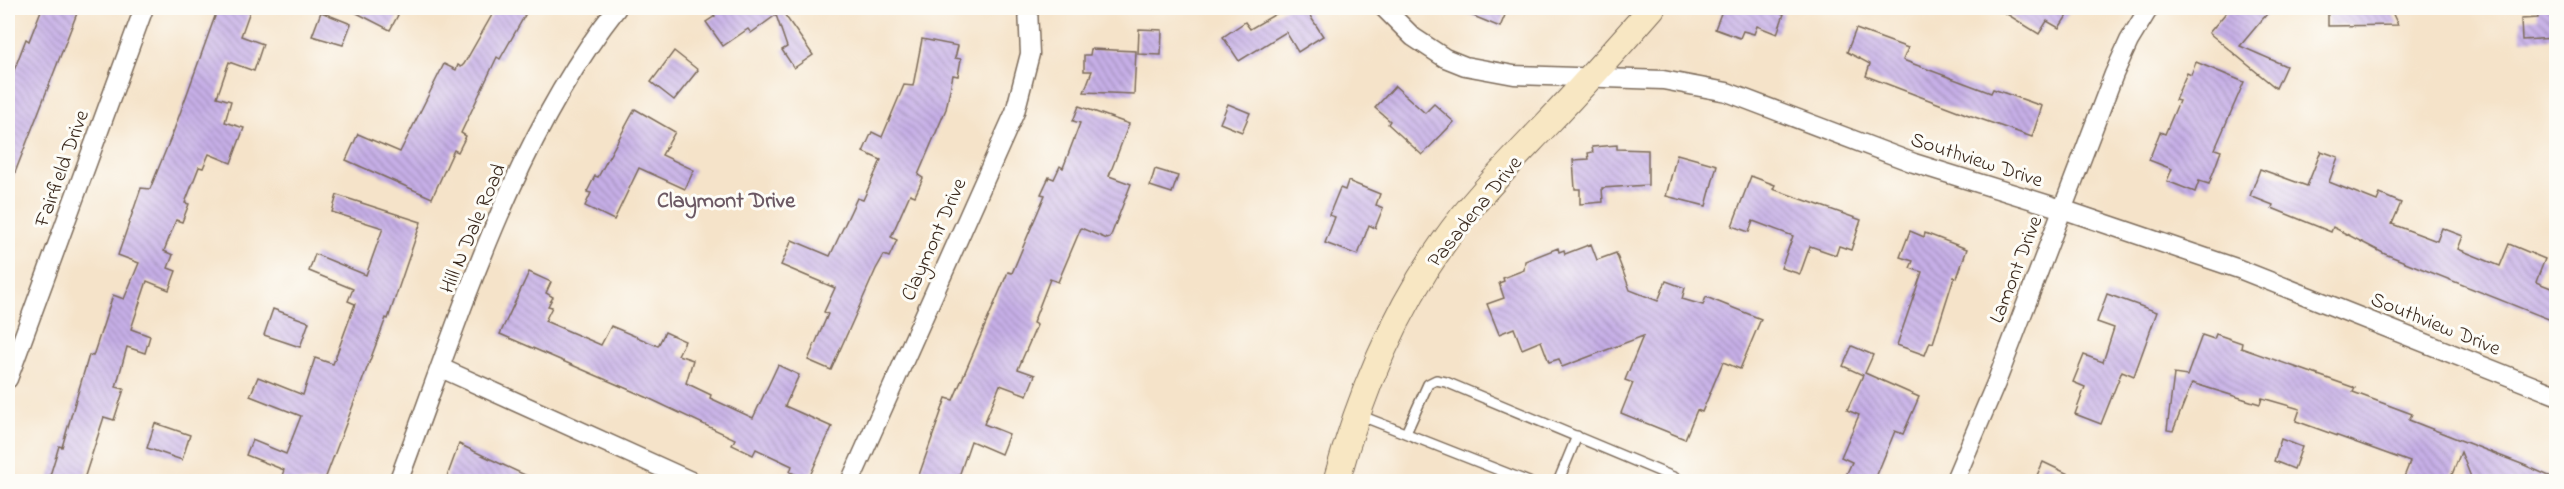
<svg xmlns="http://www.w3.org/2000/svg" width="2564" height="489" font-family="'Indie Flower',sans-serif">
<defs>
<pattern id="building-back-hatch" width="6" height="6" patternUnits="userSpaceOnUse" patternTransform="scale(1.5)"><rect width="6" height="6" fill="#c6afe7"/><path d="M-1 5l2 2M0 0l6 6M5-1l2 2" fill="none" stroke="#a28fbb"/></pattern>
</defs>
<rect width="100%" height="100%" fill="#fdfcf7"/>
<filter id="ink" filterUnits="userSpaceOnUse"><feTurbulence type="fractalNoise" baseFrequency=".0167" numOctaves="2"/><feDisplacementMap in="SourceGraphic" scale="12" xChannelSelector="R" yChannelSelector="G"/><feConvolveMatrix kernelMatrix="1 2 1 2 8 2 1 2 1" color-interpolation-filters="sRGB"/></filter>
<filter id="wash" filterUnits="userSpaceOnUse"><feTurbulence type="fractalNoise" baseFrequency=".008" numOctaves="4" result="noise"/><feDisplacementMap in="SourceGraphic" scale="24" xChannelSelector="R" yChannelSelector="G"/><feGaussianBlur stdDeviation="1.35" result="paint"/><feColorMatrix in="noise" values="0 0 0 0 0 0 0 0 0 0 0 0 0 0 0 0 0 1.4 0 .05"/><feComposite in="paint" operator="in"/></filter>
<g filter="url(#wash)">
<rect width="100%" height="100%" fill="#f5e3c9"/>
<g id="blocks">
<g fill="url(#building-back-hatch)">
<polygon points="42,8 79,8 9,188 8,86 26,39 29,41"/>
<polygon points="218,8 251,8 241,36 263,44 254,71 229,62 217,97 231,101 225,122 244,128 231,163 209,154 203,168 199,167 185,203 189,204 182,222 176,220 164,251 173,255 168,268 176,271 169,290 147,281 131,329 150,336 145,353 127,347 116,387 124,389 114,420 104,417 83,482 48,482 59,446 62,447 89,355 93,356 113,295 124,299 139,263 118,255 141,188 150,189 174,130"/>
<polygon points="347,8 383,8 398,15 390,30"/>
<polygon points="496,8 529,8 500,59 497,57 461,133 466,136 458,152 454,150 432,198 346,160 358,134 400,152 444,64 456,70 458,65 461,67 464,64"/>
<polygon points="709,8 787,8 782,11 813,55 794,68 782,50 787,47 776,15 751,33 748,29 723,46 706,22 715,16"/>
<polygon points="1286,8 1305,8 1323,36 1298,52 1286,32 1239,61 1223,37 1245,22 1250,29"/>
<polygon points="1454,8 1508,8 1500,27"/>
<polygon points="1723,8 1768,8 1784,14 1777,34 1757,26 1754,34 1743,31 1740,38 1715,29"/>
<polygon points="1997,8 2072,8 2059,28 2047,21 2039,34"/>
<polygon points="2230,8 2272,8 2240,46 2286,66 2276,88 2209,33"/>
<polygon points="2328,8 2390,8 2398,25 2328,26"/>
<polygon points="2537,8 2556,8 2556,38 2522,40 2521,19 2538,18"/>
<polygon points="321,12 351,24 343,45 312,36"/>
<polygon points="1139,29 1162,30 1161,55 1138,54"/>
<polygon points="1856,29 1908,48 1903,60 1991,93 1993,89 2042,106 2032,137 1966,114 1866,76 1870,64 1847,52"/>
<polygon points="922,39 958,46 955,58 961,59 958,76 953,75 946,109 918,175 923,178 915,196 910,194 891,237 897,240 889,257 884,255 876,269 831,370 808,360 828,314 824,312 835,288 781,265 792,240 830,256 857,198 863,200 881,160 863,152 872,132 882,137 904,85 913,86"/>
<polygon points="1091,49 1136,51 1134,94 1084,92 1092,71 1084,71 1084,55 1090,55"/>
<polygon points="674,51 698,70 674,100 651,82"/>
<polygon points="2196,62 2244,82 2215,149 2221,151 2209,184 2199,181 2195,192 2167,181 2172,169 2149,160 2160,132 2165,134 2179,101 2175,100 2187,73 2191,75"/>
<polygon points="1395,86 1425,113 1434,104 1454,122 1422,155 1388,124 1390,121 1375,108"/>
<polygon points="1228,104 1250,113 1242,132 1220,123"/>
<polygon points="1079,106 1129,124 1109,176 1131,184 1110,238 1107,239 1081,228 1058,282 1050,279 1033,323 1037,325 1018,369 1035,375 1027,395 1000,385 984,424 1009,434 1001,454 971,441 957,482 928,482 918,478 946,398 953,400 1008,272 1012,273 1045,195 1041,194 1049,177 1054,179 1060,166 1063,168 1080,123 1073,121"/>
<polygon points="635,109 675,132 662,155 694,170 685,189 639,168 614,220 585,206 591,193 587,192 595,176 598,177"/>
<polygon points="1617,145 1617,149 1648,150 1648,185 1602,188 1603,202 1580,204 1580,189 1575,189 1573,160 1589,159 1588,153 1593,152 1592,147"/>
<polygon points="2321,151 2338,157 2329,182 2377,201 2380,194 2401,203 2392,224 2437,241 2442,228 2463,236 2458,249 2500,266 2509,244 2545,259 2536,282 2556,290 2556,322 2385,254 2333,227 2331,232 2272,208 2273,205 2250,196 2260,169 2307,186"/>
<polygon points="1677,154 1717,165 1706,206 1666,196"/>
<polygon points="1155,169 1178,176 1172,193 1150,186"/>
<polygon points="1751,176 1775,185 1773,189 1861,220 1851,250 1839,246 1836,255 1810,246 1800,274 1781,268 1793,236 1753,221 1749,232 1732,226"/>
<polygon points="1348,181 1380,194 1376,205 1383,208 1375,228 1369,225 1358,255 1325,243 1335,217 1329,215 1340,188 1345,190"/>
<polygon points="337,195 421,222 388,319 386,318 324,482 280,482 284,470 246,455 252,440 286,454 301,416 250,396 258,377 303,395 315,358 333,364 355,304 348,301 353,289 309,271 315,254 366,275 383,228 332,212"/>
<polygon points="1910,231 1924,237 1925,233 1967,249 1957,278 1954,277 1933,343 1930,342 1925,355 1897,345 1922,272 1910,268 1913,261 1900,257"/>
<polygon points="1591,244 1597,260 1616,253 1630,290 1658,301 1666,281 1685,288 1682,299 1703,305 1706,297 1761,319 1740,369 1723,362 1702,412 1697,410 1685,439 1621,413 1633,383 1625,380 1643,336 1562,367 1559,359 1549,362 1541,341 1522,349 1514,328 1499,334 1487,304 1504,298 1499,283 1504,281 1503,278 1524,270 1525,261 1558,248 1559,252 1564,250 1565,254"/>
<polygon points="529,272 551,282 546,293 553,297 548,306 552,307 545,321 601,345 611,326 658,346 665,332 685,341 678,355 693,360 686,383 711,395 710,398 753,418 778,365 799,375 785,406 832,427 808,480 790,472 792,466 756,449 753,455 732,445 735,439 646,397 500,334"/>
<polygon points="2107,294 2157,312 2134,376 2122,371 2101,424 2075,414 2085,387 2073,382 2084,355 2103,362 2114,328 2097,322"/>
<polygon points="273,309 309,322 300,347 264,335"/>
<polygon points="2216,334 2242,343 2241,348 2355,388 2353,392 2412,414 2409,420 2524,465 2556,479 2556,482 2473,482 2461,452 2449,482 2402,482 2410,462 2296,421 2300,409 2262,398 2260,404 2192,383 2173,431 2167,430 2174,374 2187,376 2202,335 2214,339"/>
<polygon points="1852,346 1873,355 1865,373 1919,397 1903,434 1895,431 1874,482 1843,482 1852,462 1841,457 1859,415 1847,410 1863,375 1843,366"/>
<polygon points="155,423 190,435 182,460 147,448"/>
<polygon points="2281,439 2302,447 2294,469 2274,461"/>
<polygon points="459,444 501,464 540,482 445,482"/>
<polygon points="2043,462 2085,482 2034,482"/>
</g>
</g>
</g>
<g filter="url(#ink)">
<use href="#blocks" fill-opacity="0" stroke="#7c6b5a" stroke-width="1.5"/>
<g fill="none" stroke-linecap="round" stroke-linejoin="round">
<g stroke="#7c6b5a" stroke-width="12">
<g id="lane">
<polyline points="1359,415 1529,482"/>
<polyline points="1406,433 1428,384 1436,380 1446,382 1685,482"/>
<polyline points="1558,482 1577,436"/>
</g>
</g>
<g stroke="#7c6b5a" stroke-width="21">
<g id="street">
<polyline points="1384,8 1413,37 1445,58 1465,66 1514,75 1663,80 1727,92 1914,163 2062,209 2239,269 2556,395"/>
<polyline points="441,368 693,482"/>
<polyline points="8,379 144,8"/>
<path d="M 398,482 C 458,323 512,141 617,8"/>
<polyline points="850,482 1015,112 1030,54 1028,8"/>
<polyline points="1954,482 1996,383 2114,74 2129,41 2149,8"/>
</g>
</g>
<g stroke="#7c6b5a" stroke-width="28">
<path id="secondary" d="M 1336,482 C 1359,398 1394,313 1444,242 C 1473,200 1510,163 1545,126 C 1582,87 1617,48 1652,8"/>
</g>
<use href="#lane" stroke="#fff" stroke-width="9"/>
<use href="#street" stroke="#fff" stroke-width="18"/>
<use href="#secondary" stroke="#f8e7c3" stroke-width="26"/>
</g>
</g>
<g text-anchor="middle" stroke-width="6" stroke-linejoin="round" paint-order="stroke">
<g font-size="21" fill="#3b2a1e" stroke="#fdfcf7">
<text transform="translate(1977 159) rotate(18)" y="7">Southview Drive</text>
<text transform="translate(61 168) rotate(-70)" y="7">Fairfield Drive</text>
<text transform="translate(1474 211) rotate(-51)" y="7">Pasadena Drive</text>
<text transform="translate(472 228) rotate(-67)" y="7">Hill N Dale Road</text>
<text transform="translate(933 239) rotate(-66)" y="7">Claymont Drive</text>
<text transform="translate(2015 269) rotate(-69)" y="7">Lamont Drive</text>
<text transform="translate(2436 323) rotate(22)" y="7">Southview Drive</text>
</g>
<g font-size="22" font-weight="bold" fill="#6c5964" stroke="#fdfcf7">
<text x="726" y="207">Claymont Drive</text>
</g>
</g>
<rect width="2564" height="489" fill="none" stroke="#fdfcf7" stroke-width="30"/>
</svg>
